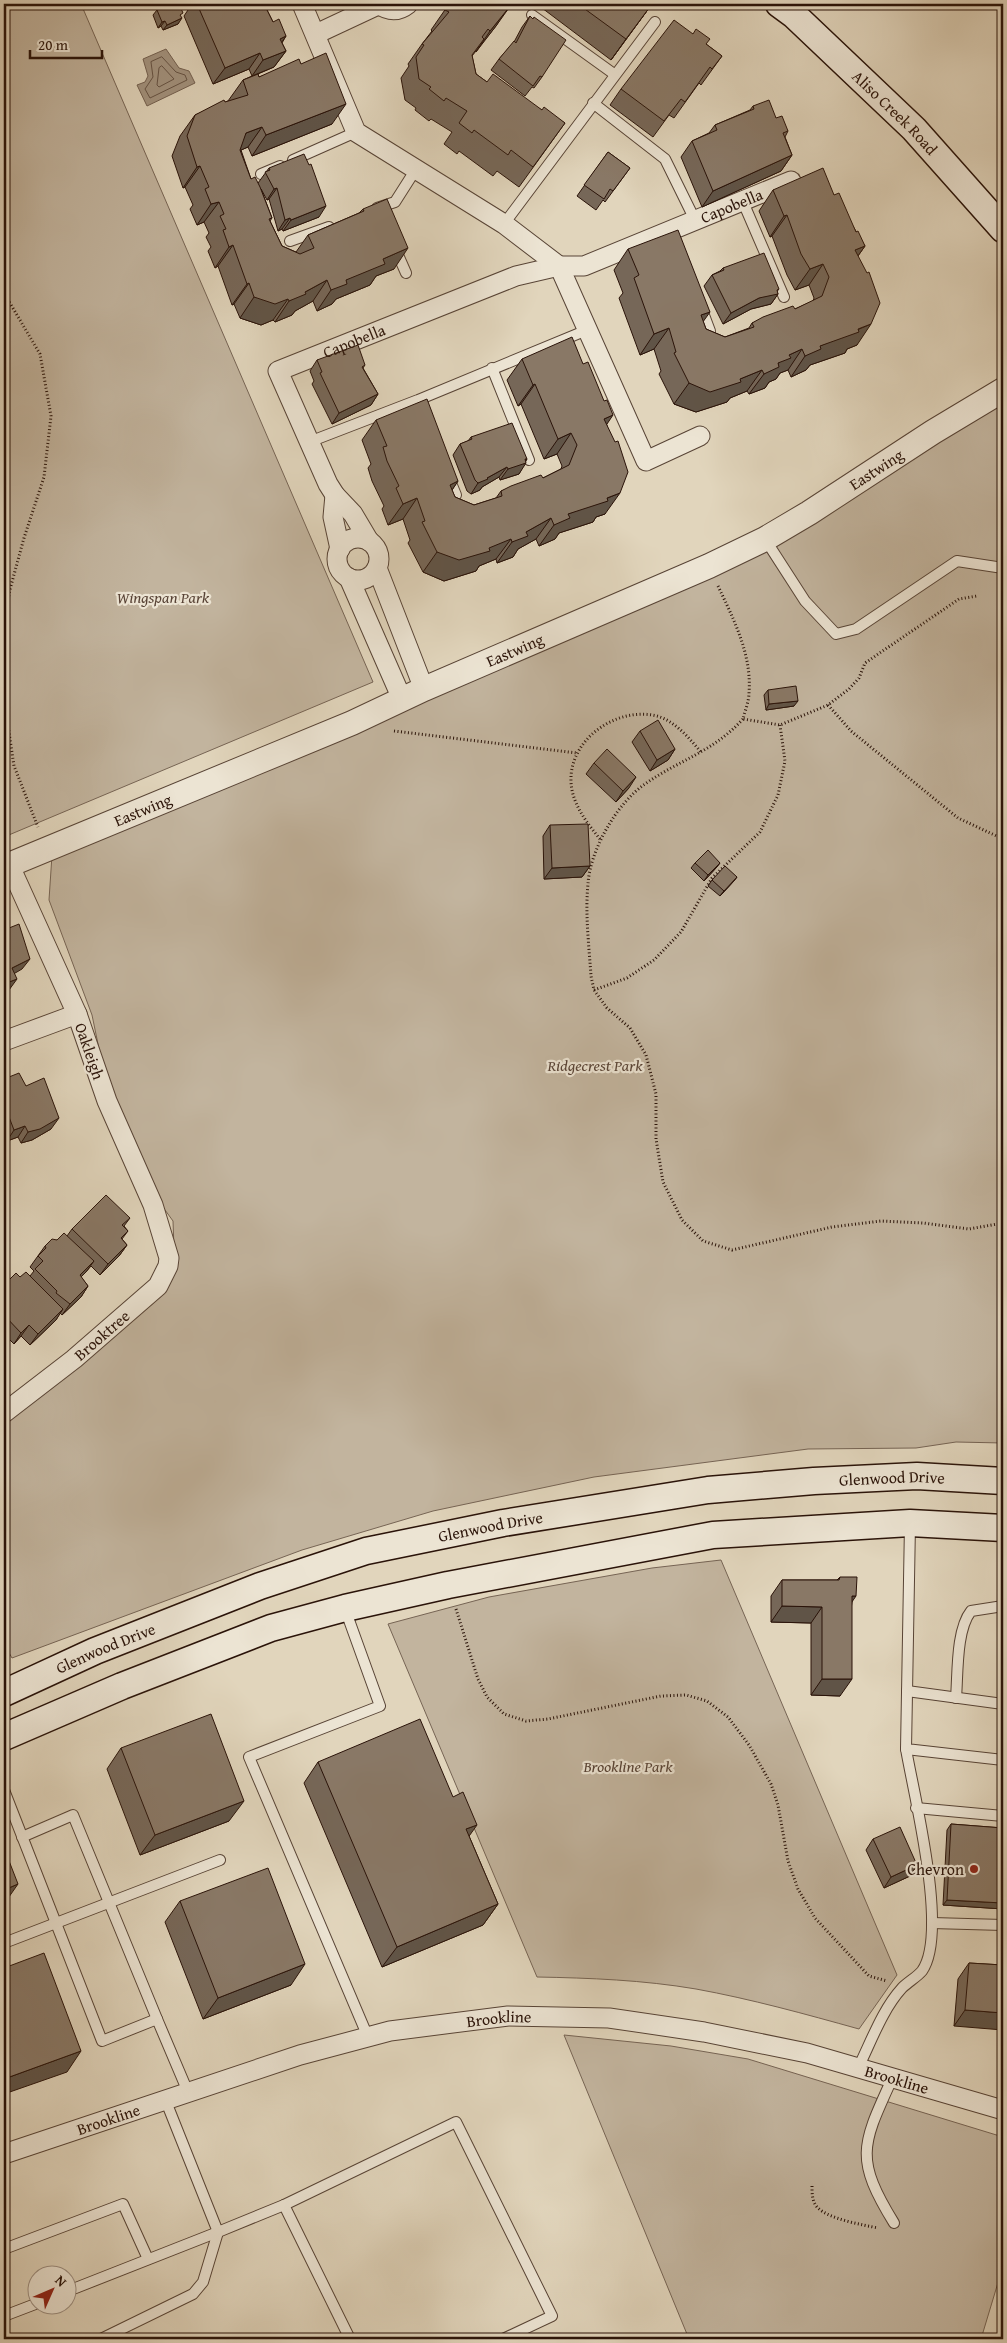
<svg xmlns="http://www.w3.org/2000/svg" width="1007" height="2343" font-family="'Gentium Book Plus',serif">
<rect width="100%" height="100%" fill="#e1d5bc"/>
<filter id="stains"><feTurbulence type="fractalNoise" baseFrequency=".004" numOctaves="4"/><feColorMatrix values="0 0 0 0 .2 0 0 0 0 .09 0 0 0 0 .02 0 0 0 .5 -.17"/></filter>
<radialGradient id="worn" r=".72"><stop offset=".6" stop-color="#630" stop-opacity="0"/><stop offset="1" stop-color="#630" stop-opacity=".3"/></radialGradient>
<g fill="#c2b49e" stroke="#766454">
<polygon points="4,4 81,4 373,682 4,837"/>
<polygon points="1003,389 1003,1443 956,1442 916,1448 808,1449 594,1477 433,1511 302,1550 12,1658 4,1644 4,1408 166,1273 174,1249 173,1221 152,1192 104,1073 92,1015 49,900 52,855 652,598"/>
<path d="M 721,1560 L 897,1975 L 859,2029 C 805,2014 751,1999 696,1989 C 643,1980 590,1978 537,1977 L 388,1624 L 489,1597 L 652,1568 Z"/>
<polygon points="564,2035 671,2046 748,2059 1003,2137 1003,2266 981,2339 689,2339"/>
</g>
<polygon fill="#a3937f" stroke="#736050" points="166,49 179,68 189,71 195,83 147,106 137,85 145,82 148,76 143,59"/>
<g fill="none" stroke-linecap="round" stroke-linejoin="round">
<g stroke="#665344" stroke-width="1">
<polygon points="162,57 176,72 185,75 187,80 150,98 145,89 153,77 151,62"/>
<polygon points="162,66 174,79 159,87 157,85 159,68"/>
</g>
<g stroke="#584436" stroke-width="12">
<g id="service">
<polyline points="532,15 614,74"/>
<polyline points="593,103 665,159 696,222"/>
<polyline points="293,160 356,132"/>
<polyline points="261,174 280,166"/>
<polyline points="743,202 784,297"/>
<polyline points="377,208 395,202 416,169"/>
<polyline points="504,224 655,22"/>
<polyline points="290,241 329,227"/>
<polyline points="395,248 406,273"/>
<polyline points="701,307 710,331"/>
<polyline points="492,368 529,460"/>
<polyline points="309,442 418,400 587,330"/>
<polyline points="449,478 456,495"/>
<polyline points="765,539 805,601 836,634 856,629 957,561 1003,568"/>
<polyline points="910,1524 906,1749 1003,1760"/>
<polyline points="345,1609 380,1706 249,1757 368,2037"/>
<polyline points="907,1691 1003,1704"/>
<path d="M 956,1698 C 958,1673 956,1630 971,1611 L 1003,1606"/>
<polyline points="4,1790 102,2041 157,2019 188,2092"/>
<polyline points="916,1808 1003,1816"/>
<polyline points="22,1837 73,1815 157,2019"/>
<polyline points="932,1923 1003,1925"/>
<polyline points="4,1943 220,1860"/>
<path d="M 858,2068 C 871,2042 882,2010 902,1988 C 908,1982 917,1977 922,1971 C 949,1933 914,1796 906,1749"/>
<path d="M 892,2079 C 862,2145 854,2158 894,2223"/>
<polyline points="165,2099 218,2232 284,2205 456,2122 552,2316 503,2339"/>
<polyline points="284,2205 350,2339"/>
<polyline points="4,2249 123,2204 148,2259"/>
<polyline points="68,2291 218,2232"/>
<polyline points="4,2316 38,2303"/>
<polyline points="101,2339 193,2294 203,2282 218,2232"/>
</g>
</g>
<g stroke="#584436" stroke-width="21">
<g id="minor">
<polyline points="302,4 356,132 504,224 559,266 646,461 700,436"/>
<path d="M 378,4 C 388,11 398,12 408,4"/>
<polyline points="316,34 378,5"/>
<polyline points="335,495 333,517 340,549"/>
<circle cx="358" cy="559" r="21"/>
<path id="s1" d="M 369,541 L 353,514 L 335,495 L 328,484 L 278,371 L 516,276 L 559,266 L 584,266 L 791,181"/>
<polyline points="377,568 424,689"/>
<polyline points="349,578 402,699"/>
<polyline points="4,1041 77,1014"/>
<path id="s2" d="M 4,1413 L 74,1359 L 158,1286 L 168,1266 L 169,1258 L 153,1205 L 107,1101 L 77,1014 L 9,864"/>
<path id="s3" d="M 4,2154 L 300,2055 L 390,2031 L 508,2016 L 609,2018 L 704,2032 L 807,2053 L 1003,2110"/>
</g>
</g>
<g stroke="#584436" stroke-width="26">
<g id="tertiary">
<path id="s4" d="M 4,867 L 352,723 L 424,689 L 709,566 L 765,539 L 809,513 L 933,432 L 1003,390"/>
</g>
</g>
<g stroke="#2a1309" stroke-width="29">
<g id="secondary">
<path id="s5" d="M 779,4 L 794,15 L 914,129 L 1003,229"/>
<path id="s6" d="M 4,1693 L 95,1651 L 260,1586 L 366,1551 L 503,1523 L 708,1490 L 814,1481 L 917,1476 L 1003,1481"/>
<polyline points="4,1737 122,1686 271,1628 345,1608 448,1585 713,1535 910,1523 1003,1528"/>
</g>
</g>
<g stroke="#2a1309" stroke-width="3" stroke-dasharray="1 2.5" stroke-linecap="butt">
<polyline points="4,293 40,354 51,416 44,477 24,538 9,593 4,651"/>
<path d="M 718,586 C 734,620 752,655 749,693 C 749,701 745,711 743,719 L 780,725 L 828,705 L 849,689 L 859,678 L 865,663 L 959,599 L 977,596"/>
<polyline points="4,699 14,766 38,827"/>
<polyline points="828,705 851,731 958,818 1003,839"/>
<path d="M 743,719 C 713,752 679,760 645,784 C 617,803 590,850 588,884 C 585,914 589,946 591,976 L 594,990 L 607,1008 L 630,1028 L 646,1055 L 656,1094 L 656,1139 L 663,1182 L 682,1220 L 703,1241 L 732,1250 L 832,1227 L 881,1221 L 923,1223 L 969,1229 L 1003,1223"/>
<polyline points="394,731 577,753"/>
<path d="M 600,839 C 587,823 572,804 571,782 C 569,739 617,706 657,716 C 675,721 689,738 701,752"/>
<polyline points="594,990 627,978 654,960 681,932 712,878 760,832 778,795 785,761 780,725"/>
<polyline points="456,1609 478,1679 487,1697 504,1714 526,1721 548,1719 661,1696 686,1695 707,1701 728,1717 749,1745 771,1784 778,1805 788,1861 798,1889 815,1918 869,1976 887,1981"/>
<path d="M 812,2186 C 812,2194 812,2202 818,2208 C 829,2219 863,2225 878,2228"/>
</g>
<use href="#service" stroke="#ece4d3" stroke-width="10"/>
<use href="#minor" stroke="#ece4d3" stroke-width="19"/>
<use href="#tertiary" stroke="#ece4d3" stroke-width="24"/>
<use href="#secondary" stroke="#ece4d3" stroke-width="26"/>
</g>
<g fill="#766758" stroke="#2a1309">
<polygon points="192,4 264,4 273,22 286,36 282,43 286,51 274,67 258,74 259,77 301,64 332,124 252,156 248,147 241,150 251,179 258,183 269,168 319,217 283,231 282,229 278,231 269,199 267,200 261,189 272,218 270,221 282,246 296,252 308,235 359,213 363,209 394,269 376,276 370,285 336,299 332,304 317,311 313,301 295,311 292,315 275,322 273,320 261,325 240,318 234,304 232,305 218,266 215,268 208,251 211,247 206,237 209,233 204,222 197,225 190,209 193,205 185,187 183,188 172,156 180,136 195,115 228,101 243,80 252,76 249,69 213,84 184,16"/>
<polygon points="449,4 510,4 496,26 472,56 476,74 487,82 542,110 565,123 519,187 497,171 493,176 459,151 457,154 444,144 452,132 431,119 429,121 415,110 416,108 405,100 401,78 409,66 408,64 422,44 432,31 431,30"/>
<polygon points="545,4 652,4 611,60 542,8"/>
<polygon points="157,10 181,17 178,24 163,30 161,26 158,28 153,15"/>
<polygon points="530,16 542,77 534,88 532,87 525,96 491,70 499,59 514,42 522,27"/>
<polygon points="706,44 722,56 701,85 699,83 674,118 669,115 653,137 610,105 621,89"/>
<polygon points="753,106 776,118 788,131 785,137 792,155 781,171 702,207 681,157 692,141 709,133 715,125 750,110"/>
<polygon points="608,152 630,168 605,202 603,200 596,210 577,196"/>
<polygon points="773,190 834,195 865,246 858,256 857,345 847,349 845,353 810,365 806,370 791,377 788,370 780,373 776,379 769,382 765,388 749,394 747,391 730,398 727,402 696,412 674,404 659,374 661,371 654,349 640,355 619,298 623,293 614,270 628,249 703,321 706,329 725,337 749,328 752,323 795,309 813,301 814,298 809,285 795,290 787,275 772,236 770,237 759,211"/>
<polygon points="723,268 777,291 778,294 771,304 751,309 723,324 704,286 712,275 720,271"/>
<polygon points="522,359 607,425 605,514 596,517 593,522 559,533 555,539 539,546 536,539 518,549 513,557 497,563 496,559 479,566 476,571 444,581 423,572 408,543 410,540 403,519 388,525 382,509 384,506 372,481 368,468 371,464 362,440 376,420 458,481 452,490 455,497 474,505 496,498 501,491 543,478 561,469 562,466 557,454 544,459 521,404 518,406 507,380"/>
<polygon points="317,360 365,365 363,368 378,394 371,405 332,424 312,384 314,381 310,371"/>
<polygon points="471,437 527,459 519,474 500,480 499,477 482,487 480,490 471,494 467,491 453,455 460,444 468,441"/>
<polygon points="768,690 794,706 766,710 764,695"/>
<polygon points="640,731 675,749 668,760 650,771 632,742"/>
<polygon points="594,763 629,788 616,802 586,774"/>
<polygon points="550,825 590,866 582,877 544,879 543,836"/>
<polygon points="695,863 720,863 716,868 704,881 691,868"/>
<polygon points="737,877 733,882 720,896 708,886 712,880"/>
<polygon points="4,1079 26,1086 51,1129 32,1140 21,1143 18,1137 7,1141 6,1139 4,1142"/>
<polygon points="130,1218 124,1226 128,1231 122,1239 127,1245 119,1256 100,1275 91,1266 86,1272 81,1277 88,1286 81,1297 62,1315 60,1313 56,1320 30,1345 21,1336 14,1344 4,1334 4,1285 20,1277 30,1276 34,1271 30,1267 45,1246 57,1240 67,1236 72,1229"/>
<polygon points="840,1577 852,1602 840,1696 811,1695 811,1623 771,1622 771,1596 782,1580 837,1580"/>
<polygon points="121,1748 229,1821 140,1855 107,1769"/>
<polygon points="318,1762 469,1836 498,1904 483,1925 382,1967 304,1783"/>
<polygon points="951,1824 1003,1828 1003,1909 943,1905 947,1830"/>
<polygon points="873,1839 917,1865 910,1876 884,1888 866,1850"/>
<polygon points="180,1901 291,1985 203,2019 165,1922"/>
<polygon points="969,1963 1003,1965 954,2026 958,1979"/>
</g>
<g fill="#605447" stroke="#2a1309">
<polygon points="118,4 128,4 123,6"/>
<polygon points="652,4 611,60 626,39"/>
<polygon points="511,5 496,26 476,52 490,31"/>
<polygon points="182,18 178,24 163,30 167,25"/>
<polygon points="165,21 161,26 158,28 162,22"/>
<polygon points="286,36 275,52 280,39"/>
<polygon points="286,51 274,67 252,76 263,60"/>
<polygon points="260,53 249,69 213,84 225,68"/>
<polygon points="346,104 332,124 252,156 266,135"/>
<polygon points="262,127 248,147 232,154 246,133"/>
<polygon points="792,155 781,171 702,207 713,191"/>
<polygon points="200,166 185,187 183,188 197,167"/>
<polygon points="277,188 269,199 267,200 274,189"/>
<polygon points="219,202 204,222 197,225 211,204"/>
<polygon points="326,206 319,217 283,231 291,220"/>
<polygon points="787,215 772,236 770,237 784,216"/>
<polygon points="290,218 282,229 278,231 285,220"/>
<polygon points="233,245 218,266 215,268 229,247"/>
<polygon points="865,246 850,267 855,250"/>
<polygon points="408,248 394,269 376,276 370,285 336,299 332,304 317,311 331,290 346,280 383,259"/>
<polygon points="823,264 809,285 795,290 810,269"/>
<polygon points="327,280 313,301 295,311 292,315 275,322 289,301"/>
<polygon points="249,283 234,304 232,305 247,284"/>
<polygon points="779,289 775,294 778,294 771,304 751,309 723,324 731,313 759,298"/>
<polygon points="254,297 288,299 273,320 261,325 240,318"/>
<polygon points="710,312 695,333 701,315"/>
<polygon points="871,324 857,345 847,349 845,353 810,365 806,370 791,377 805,356 820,346"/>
<polygon points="669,328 654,349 640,355 654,334"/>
<polygon points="802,349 788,370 780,373 776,379 769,382 765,388 749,394 764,374 789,355"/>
<polygon points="762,370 747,391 730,398 727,402 696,412 674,404 689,383 740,379"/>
<polygon points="535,384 521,404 518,406 533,385"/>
<polygon points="378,394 371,405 332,424 339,413"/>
<polygon points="613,415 599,436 604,419"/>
<polygon points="571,433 557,454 544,459 558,439"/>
<polygon points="525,459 527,459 523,464 526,463 519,474 500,480 508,469"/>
<polygon points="507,467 499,477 482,487 480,490 471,494 478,483"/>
<polygon points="458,481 444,502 450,485"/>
<polygon points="620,493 605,514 596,517 593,522 559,533 555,539 539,546 554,525 568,514"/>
<polygon points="417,498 403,519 388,525 403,504"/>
<polygon points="551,518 536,539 518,549 513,557 497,563 512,542 526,532"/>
<polygon points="511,539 496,559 479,566 476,571 444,581 423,572 437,552"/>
<polygon points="798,701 794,706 766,710 769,704"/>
<polygon points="675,749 668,760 650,771 657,760"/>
<polygon points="636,777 629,788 616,802 623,791"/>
<polygon points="720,863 716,868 704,881 708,875"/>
<polygon points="590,866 582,877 544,879 552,868"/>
<polygon points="737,877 733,882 720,896 724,891"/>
<polygon points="30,959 22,969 5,979 12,968"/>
<polygon points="17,979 9,990 4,992 4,984"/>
<polygon points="59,1118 51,1129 32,1140 21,1143 28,1132"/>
<polygon points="25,1126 18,1137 7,1141 14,1130"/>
<polygon points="9,1134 4,1142 4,1137"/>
<polygon points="127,1245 119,1256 100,1275 108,1264"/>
<polygon points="94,1261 86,1272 72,1286 80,1275"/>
<polygon points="88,1286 81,1297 62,1315 70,1304"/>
<polygon points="63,1309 56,1320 30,1345 38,1334"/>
<polygon points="29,1325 21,1336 14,1344 21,1333"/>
<polygon points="852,1596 856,1596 845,1612"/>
<polygon points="782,1606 822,1607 811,1623 771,1622"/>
<polygon points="822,1679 852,1679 840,1696 811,1695"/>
<polygon points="244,1801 229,1821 140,1855 155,1835"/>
<polygon points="477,1825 462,1846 466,1829"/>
<polygon points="917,1865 910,1876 884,1888 891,1877"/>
<polygon points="18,1884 4,1904 4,1890"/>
<polygon points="947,1900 1003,1903 1003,1909 943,1905"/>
<polygon points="498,1904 483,1925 382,1967 397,1947"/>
<polygon points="305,1964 291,1985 203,2019 218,1998"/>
<polygon points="965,2010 1003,2013 1003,2030 954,2026"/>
<polygon points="81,2051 67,2072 4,2094 4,2079"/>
</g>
<g fill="#897866" stroke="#2a1309">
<polygon points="171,4 179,4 183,13 180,15 182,18 167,25 165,21 162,22 157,10"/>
<polygon points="197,4 264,4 273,22 279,19 286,36 280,39 286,51 263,60 260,53 225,68"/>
<polygon points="449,4 510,4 511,5 490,31 488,29 482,37 484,39 472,55 476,74 487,82 493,74 542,110 544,107 565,123 533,167 511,150 508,155 474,130 472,133 459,123 467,111 446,98 444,101 429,89 431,87 419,79 416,57 424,45 422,44 449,12 445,10"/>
<polygon points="578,4 652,4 626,39"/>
<polygon points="530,16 533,19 534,17 566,40 542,77 540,76 533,86 499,59 514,41 516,43"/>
<polygon points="674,20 693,34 696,29 710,39 706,44 722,56 712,69 710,67 685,102 681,99 664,121 621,89"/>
<polygon points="326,53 346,104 266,135 262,127 246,133 240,150 251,179 255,177 260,187 272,218 269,219 282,246 300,254 314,248 308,235 364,211 363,209 387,199 408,248 383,259 385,264 346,280 347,284 331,290 327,280 305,292 306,294 289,301 288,299 275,304 254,297 249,283 247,284 233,245 229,247 223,230 226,229 220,216 224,214 219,202 211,204 205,189 209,187 200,166 197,167 187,136 195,115 224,100 225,102 248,95 243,80 258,74 259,77 299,59 301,64"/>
<polygon points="769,100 776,118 782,116 788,131 783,133 792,155 713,191 692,141 717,130 715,125 754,109 753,106"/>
<polygon points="608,152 630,168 613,191 610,189 604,199 584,185"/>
<polygon points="304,154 309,165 311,164 326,206 291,220 290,218 285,220 277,188 274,189 265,172 270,170 269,168"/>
<polygon points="823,168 834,195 839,193 856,232 858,231 865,246 855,250 867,273 869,272 880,303 871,324 858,329 859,332 820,346 821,349 805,356 802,349 789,355 791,358 778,363 779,367 764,374 762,370 740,379 741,382 710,392 689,383 674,353 676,352 669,328 654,334 634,278 639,275 628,249 678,230 710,312 701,315 706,329 725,337 754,327 752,323 763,317 793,306 795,309 822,296 829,277 823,264 810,269 801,254 787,215 784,216 773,190"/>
<polygon points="764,253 779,289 777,290 778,294 759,298 731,313 712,275 724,270 723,268"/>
<polygon points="572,337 583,364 588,362 604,401 607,400 613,415 604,419 615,442 618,441 628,472 620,493 607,498 608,501 568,514 570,518 554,525 551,518 526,532 528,536 512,542 511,539 489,548 490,551 459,560 437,552 422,522 425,521 417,498 403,504 396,488 399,486 387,461 383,447 387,446 376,420 427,399 458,481 450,485 455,497 474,505 502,496 501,491 511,486 541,475 543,478 569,465 577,445 571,433 558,439 535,384 533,385 522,359"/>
<polygon points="358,345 365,365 362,367 378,394 339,413 320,373 322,372 317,360"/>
<polygon points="512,423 527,459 525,459 526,463 508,469 507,467 487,478 488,479 478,483 475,480 460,444 472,439 471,437"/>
<polygon points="796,686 798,701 769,704 768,690"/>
<polygon points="658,720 675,749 657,760 640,731"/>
<polygon points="607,749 636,777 623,791 594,763"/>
<polygon points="588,824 590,866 552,868 550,825"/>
<polygon points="708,850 720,863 708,875 695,863"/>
<polygon points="725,866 737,877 724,891 712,880"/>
<polygon points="19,924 30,959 12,968 17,979 4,984 4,930"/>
<polygon points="19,1073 26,1086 44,1078 59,1118 40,1129 28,1132 25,1126 14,1130 4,1104 4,1079"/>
<polygon points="4,1123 9,1134 4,1137"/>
<polygon points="106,1195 130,1218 122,1225 128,1231 121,1238 127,1245 108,1264 72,1229"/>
<polygon points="64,1233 94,1261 80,1275 88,1286 70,1304 56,1293 57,1291 35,1269 43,1261 38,1256 46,1248 45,1246 52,1239 57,1240"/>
<polygon points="26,1272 63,1309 38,1334 29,1325 21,1333 4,1315 4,1285 16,1273 20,1277"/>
<polygon points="4,1336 8,1342 4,1345"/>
<polygon points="840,1577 857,1577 856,1596 852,1596 852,1679 822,1679 822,1607 782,1606 782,1580 839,1580"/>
<polygon points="211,1714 244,1801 155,1835 121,1748"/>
<polygon points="420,1719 453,1797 463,1792 477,1825 466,1829 498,1904 397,1947 318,1762"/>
<polygon points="951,1824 1003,1828 1003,1903 947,1900"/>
<polygon points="900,1827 917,1865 891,1877 873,1839"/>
<polygon points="4,1848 18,1884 4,1890"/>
<polygon points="268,1868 305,1964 218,1998 180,1901"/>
<polygon points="44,1953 81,2051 4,2079 4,1968"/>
<polygon points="969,1963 1003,1965 1003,2013 965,2010"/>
</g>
<circle fill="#8f2418" stroke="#ece4d3" stroke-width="2" cx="974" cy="1869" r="5"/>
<g text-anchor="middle" stroke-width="4.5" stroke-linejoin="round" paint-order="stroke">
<g font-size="16" fill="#2a1309" stroke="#ece4d3">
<text dy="6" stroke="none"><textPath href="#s5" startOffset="159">Aliso Creek Road</textPath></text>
<text dy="6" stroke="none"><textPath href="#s1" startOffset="679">Capobella</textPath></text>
<text dy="6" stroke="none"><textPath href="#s1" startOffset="276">Capobella</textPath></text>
<text dy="6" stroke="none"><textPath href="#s4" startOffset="960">Eastwing</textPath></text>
<text dy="6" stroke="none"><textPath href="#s4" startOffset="555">Eastwing</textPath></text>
<text dy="6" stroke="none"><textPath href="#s4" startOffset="150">Eastwing</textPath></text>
<text transform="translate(90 1051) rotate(71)" y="6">Oakleigh</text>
<text dy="6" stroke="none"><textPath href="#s2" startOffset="125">Brooktree</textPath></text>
<text dy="6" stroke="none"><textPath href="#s6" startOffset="921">Glenwood Drive</textPath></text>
<text dy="6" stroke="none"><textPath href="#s6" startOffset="516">Glenwood Drive</textPath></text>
<text dy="6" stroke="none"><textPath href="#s6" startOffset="111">Glenwood Drive</textPath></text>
<text dy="6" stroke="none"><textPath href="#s3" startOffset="515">Brookline</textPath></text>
<text dy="6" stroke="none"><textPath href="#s3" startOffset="920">Brookline</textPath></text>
<text dy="6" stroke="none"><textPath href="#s3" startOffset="110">Brookline</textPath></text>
</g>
<g font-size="16" font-style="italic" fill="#584336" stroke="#ece4d3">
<text x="163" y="603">Wingspan Park</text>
<text x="595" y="1071">Ridgecrest Park</text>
<text x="628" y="1772">Brookline Park</text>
</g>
<g font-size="16" fill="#2a1309" stroke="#ece4d3" text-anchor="end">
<text x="964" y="1875">Chevron</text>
</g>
</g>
<rect width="1007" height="2343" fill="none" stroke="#e1d5bc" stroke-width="20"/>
<rect x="5" y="5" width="997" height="2333" fill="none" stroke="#2a1309" stroke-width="2.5"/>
<rect x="10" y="10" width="987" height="2323" fill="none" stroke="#2a1309"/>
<g transform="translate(52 2290) rotate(45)"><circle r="24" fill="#ece4d3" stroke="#9e9082"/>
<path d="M0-4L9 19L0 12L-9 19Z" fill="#8f2418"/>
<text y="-8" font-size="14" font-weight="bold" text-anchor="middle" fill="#2a1309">N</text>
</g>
<path d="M30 50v8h72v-8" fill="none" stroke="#2a1309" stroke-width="2.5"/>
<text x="38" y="50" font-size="15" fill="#2a1309" stroke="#ece4d3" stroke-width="4" paint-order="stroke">20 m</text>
<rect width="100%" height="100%" filter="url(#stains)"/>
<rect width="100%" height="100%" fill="url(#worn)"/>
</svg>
